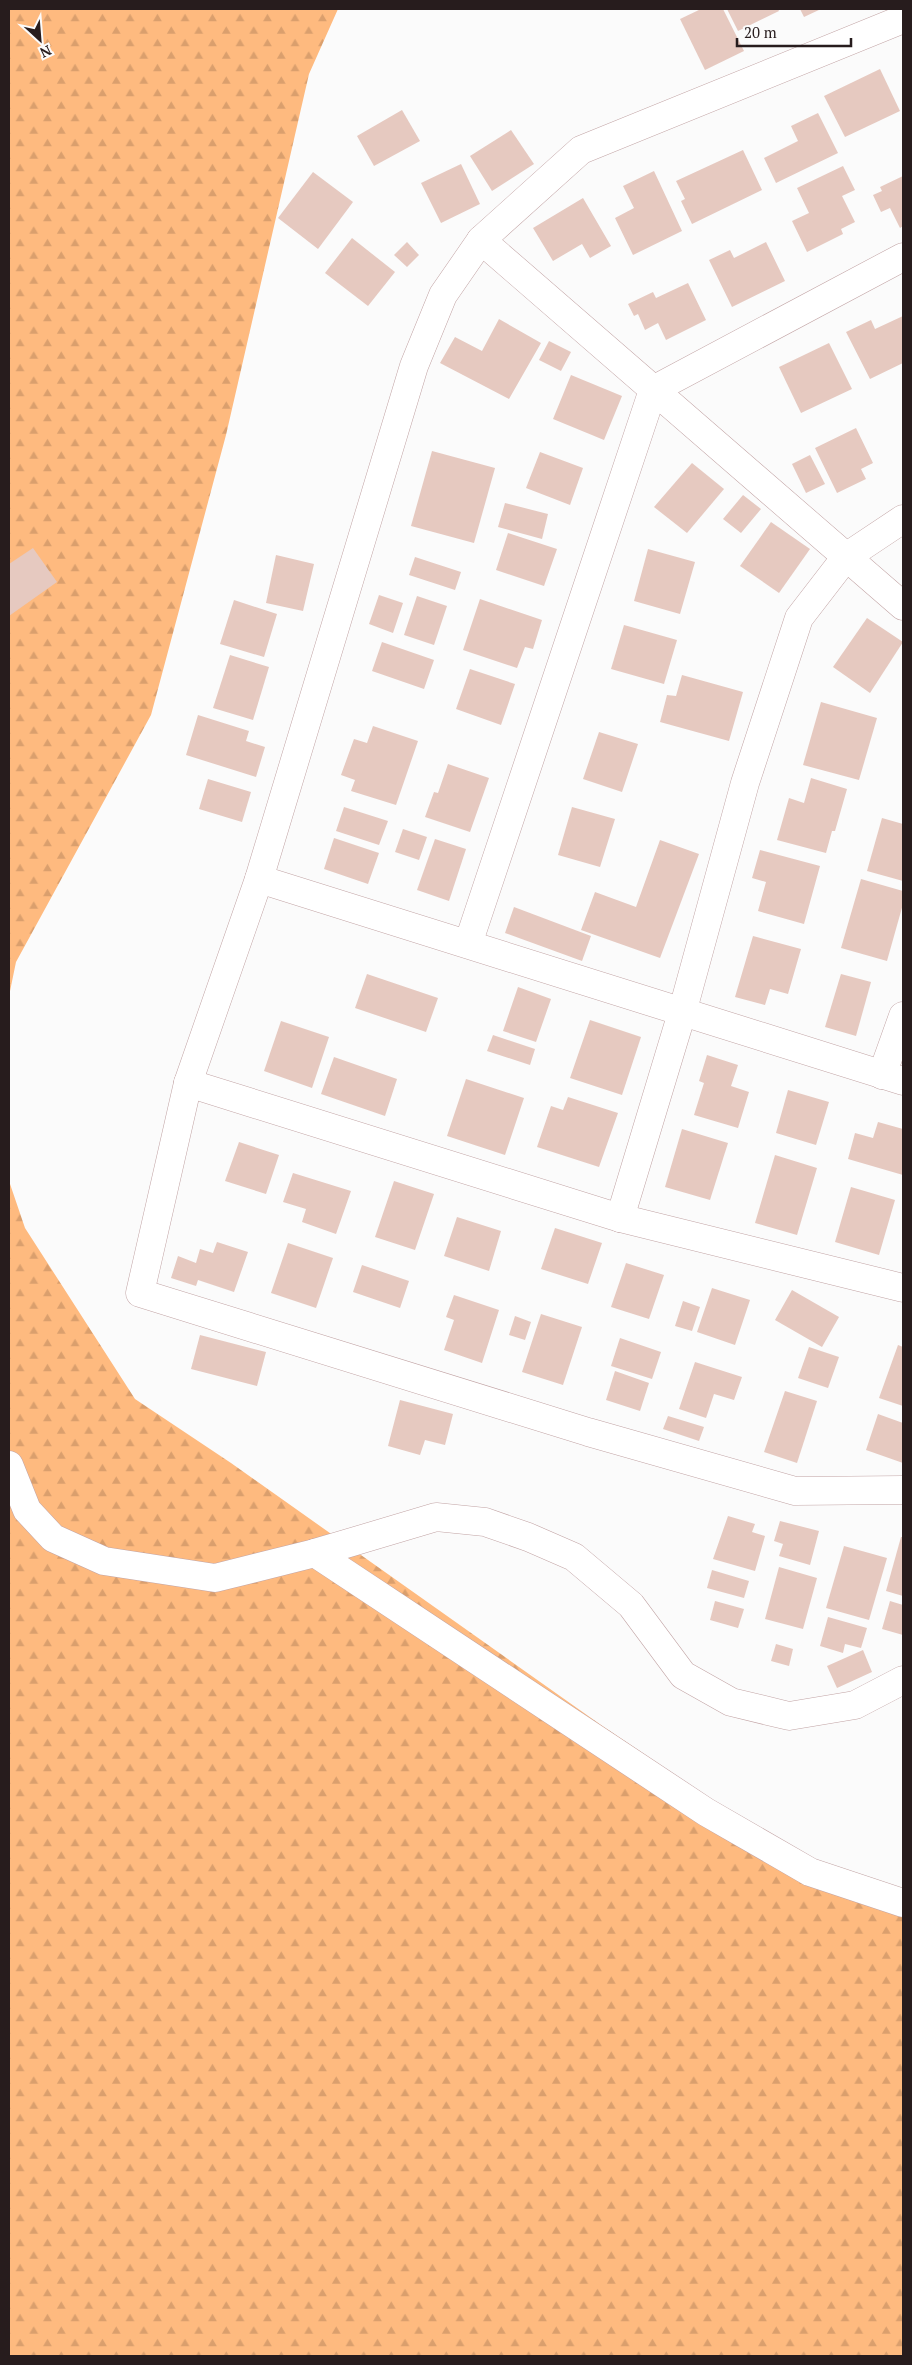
<svg xmlns="http://www.w3.org/2000/svg" width="912" height="2365" font-family="'PT Serif',serif">
<defs>
<pattern id="forest-firs" width="22" height="20" patternUnits="userSpaceOnUse" patternTransform="scale(1.25)"><rect width="22" height="20" fill="#feba7f"/><path d="M5 1l3.5 6h-7zM16 11l3.5 6h-7z" fill="#da9f6d"/></pattern>
</defs>
<rect width="100%" height="100%" fill="#fbfbfb"/>
<g fill="url(#forest-firs)">
<polygon points="9,9 338,9 309,74 226,435 151,715 16,962 9,996"/>
<polygon points="9,1181 25,1228 135,1399 231,1463 601,1725 785,1849 903,1910 903,2356 9,2356"/>
</g>
<g fill="#e6c9c0">
<polygon points="701,9 723,9 744,51 705,70 680,19"/>
<polygon points="727,9 778,9 779,11 738,31"/>
<polygon points="800,9 821,9 804,17"/>
<polygon points="880,69 900,111 845,137 824,96"/>
<polygon points="402,110 420,141 374,166 357,136"/>
<polygon points="818,113 838,153 776,183 764,158 798,141 791,126"/>
<polygon points="511,130 534,164 492,191 470,156"/>
<polygon points="743,150 762,190 692,224 681,201 685,199 676,181"/>
<polygon points="461,164 480,204 441,223 421,183"/>
<polygon points="843,166 855,190 842,196 855,222 841,229 843,234 807,252 792,221 809,213 797,188"/>
<polygon points="654,171 682,231 633,255 615,218 634,208 623,186"/>
<polygon points="313,172 353,202 318,249 278,218"/>
<polygon points="903,176 903,226 900,228 890,208 881,212 873,195 882,191 880,187"/>
<polygon points="583,198 611,246 590,258 582,244 553,261 533,228"/>
<polygon points="352,238 395,272 368,306 325,273"/>
<polygon points="407,242 419,255 407,267 394,255"/>
<polygon points="766,242 785,281 732,307 709,260 730,250 734,258"/>
<polygon points="688,283 706,320 666,340 658,323 645,330 638,314 634,316 628,304 653,292 656,298"/>
<polygon points="903,316 903,363 870,379 846,332 871,320 875,329"/>
<polygon points="499,319 541,343 509,399 440,363 455,337 482,351"/>
<polygon points="549,341 571,352 561,371 539,360"/>
<polygon points="829,343 852,389 801,413 779,367"/>
<polygon points="571,375 622,396 604,440 553,419"/>
<polygon points="856,428 873,463 861,469 866,479 837,493 815,448"/>
<polygon points="432,451 495,468 474,543 411,526"/>
<polygon points="540,452 583,468 570,505 526,488"/>
<polygon points="810,455 825,484 806,493 792,464"/>
<polygon points="692,463 724,489 687,533 654,507"/>
<polygon points="743,495 761,509 741,533 723,519"/>
<polygon points="505,503 548,514 542,539 498,527"/>
<polygon points="771,522 810,549 779,593 740,566"/>
<polygon points="508,533 557,549 544,586 496,570"/>
<polygon points="33,548 57,582 9,616 9,564"/>
<polygon points="648,549 695,562 680,614 634,601"/>
<polygon points="276,555 314,564 303,611 266,603"/>
<polygon points="415,557 461,572 455,590 409,575"/>
<polygon points="379,595 403,603 393,633 369,624"/>
<polygon points="417,596 447,606 434,645 404,635"/>
<polygon points="480,599 542,620 533,649 525,647 517,668 463,650"/>
<polygon points="234,600 277,614 264,657 220,644"/>
<polygon points="867,618 903,642 870,693 833,667"/>
<polygon points="624,625 677,640 664,684 611,669"/>
<polygon points="382,642 434,660 424,689 372,671"/>
<polygon points="230,655 269,667 253,720 213,708"/>
<polygon points="470,669 515,684 501,725 456,709"/>
<polygon points="682,675 743,692 729,741 660,722 667,695 676,696"/>
<polygon points="821,702 877,718 859,780 803,765"/>
<polygon points="198,715 249,731 246,741 265,747 256,777 186,755"/>
<polygon points="373,726 418,741 396,805 351,791 355,780 341,775 354,739 367,743"/>
<polygon points="599,732 638,744 622,792 583,779"/>
<polygon points="448,764 489,778 470,832 425,817 434,792 438,793"/>
<polygon points="811,778 847,789 835,831 832,831 826,853 777,840 789,798 804,803"/>
<polygon points="208,779 251,792 242,822 199,809"/>
<polygon points="344,807 388,821 379,845 336,831"/>
<polygon points="572,807 615,819 600,867 558,855"/>
<polygon points="882,818 903,824 903,881 867,871"/>
<polygon points="403,829 427,837 419,860 395,852"/>
<polygon points="334,838 379,853 368,884 324,869"/>
<polygon points="435,839 466,849 449,901 417,890"/>
<polygon points="660,840 699,854 660,958 581,930 595,892 636,907"/>
<polygon points="760,850 820,866 804,924 758,911 766,882 752,878"/>
<polygon points="861,879 903,891 903,904 887,961 841,948"/>
<polygon points="514,907 591,936 582,961 505,933"/>
<polygon points="753,936 801,949 788,994 770,989 765,1005 735,997"/>
<polygon points="367,974 438,998 426,1032 355,1008"/>
<polygon points="841,974 871,982 856,1036 825,1027"/>
<polygon points="518,987 551,999 536,1042 503,1031"/>
<polygon points="590,1020 641,1037 622,1095 570,1078"/>
<polygon points="281,1021 329,1037 312,1088 264,1071"/>
<polygon points="493,1035 535,1049 530,1065 487,1051"/>
<polygon points="707,1055 738,1065 731,1086 749,1092 738,1128 694,1115 704,1083 699,1081"/>
<polygon points="334,1057 397,1079 385,1116 321,1094"/>
<polygon points="466,1079 524,1098 505,1155 447,1136"/>
<polygon points="788,1090 829,1102 816,1145 776,1133"/>
<polygon points="568,1097 618,1113 599,1167 537,1147 551,1106 563,1110"/>
<polygon points="878,1122 903,1129 903,1175 848,1159 855,1133 873,1138"/>
<polygon points="682,1129 728,1143 710,1200 665,1187"/>
<polygon points="239,1142 279,1155 266,1194 225,1181"/>
<polygon points="775,1155 817,1168 797,1235 755,1223"/>
<polygon points="293,1173 351,1191 336,1234 302,1222 306,1209 283,1202"/>
<polygon points="394,1181 434,1194 415,1250 375,1237"/>
<polygon points="851,1187 895,1200 879,1255 835,1242"/>
<polygon points="457,1217 501,1231 489,1271 444,1256"/>
<polygon points="555,1228 602,1243 588,1284 541,1269"/>
<polygon points="217,1242 248,1252 234,1292 198,1280 196,1286 171,1278 178,1256 196,1263 200,1249 213,1253"/>
<polygon points="288,1243 333,1258 316,1308 271,1293"/>
<polygon points="626,1263 664,1275 649,1319 611,1307"/>
<polygon points="362,1265 409,1281 400,1308 353,1292"/>
<polygon points="712,1288 750,1300 735,1345 697,1332"/>
<polygon points="792,1290 839,1317 822,1347 775,1320"/>
<polygon points="454,1295 499,1310 482,1363 444,1350 454,1320 446,1317"/>
<polygon points="683,1301 700,1307 692,1331 675,1326"/>
<polygon points="541,1314 582,1327 563,1385 522,1372"/>
<polygon points="515,1316 531,1322 525,1340 509,1335"/>
<polygon points="200,1335 266,1352 257,1386 191,1369"/>
<polygon points="620,1338 661,1352 652,1379 611,1366"/>
<polygon points="898,1345 903,1347 903,1406 879,1398"/>
<polygon points="809,1347 839,1357 828,1388 798,1378"/>
<polygon points="695,1362 742,1377 734,1400 714,1394 706,1418 679,1409"/>
<polygon points="615,1371 649,1383 640,1411 606,1400"/>
<polygon points="785,1391 817,1401 797,1463 764,1452"/>
<polygon points="400,1400 453,1414 445,1445 425,1440 420,1455 388,1446"/>
<polygon points="878,1414 903,1423 903,1463 866,1450"/>
<polygon points="668,1416 704,1427 699,1441 663,1429"/>
<polygon points="728,1516 755,1524 752,1532 765,1536 755,1571 713,1559"/>
<polygon points="780,1521 819,1531 810,1565 779,1556 783,1544 774,1541"/>
<polygon points="901,1537 903,1537 903,1596 886,1591"/>
<polygon points="844,1546 887,1558 869,1620 826,1608"/>
<polygon points="779,1567 817,1578 803,1629 765,1619"/>
<polygon points="712,1570 749,1581 744,1598 707,1588"/>
<polygon points="715,1601 744,1609 738,1628 710,1620"/>
<polygon points="890,1601 903,1605 903,1635 882,1629"/>
<polygon points="828,1617 867,1628 861,1648 845,1644 843,1653 820,1646"/>
<polygon points="776,1644 793,1649 789,1666 771,1661"/>
<polygon points="863,1650 872,1672 837,1688 827,1666"/>
</g>
<g fill="none" stroke-linecap="round" stroke-linejoin="round">
<g stroke="#c2a4a5" stroke-width="29">
<g id="street">
<polyline points="903,19 581,150 481,240 443,295 414,366 259,879 188,1083 140,1293 588,1432 795,1491 903,1490"/>
<polyline points="481,240 903,606"/>
<polyline points="259,879 903,1081"/>
<polyline points="468,944 653,390 903,257"/>
<polyline points="882,1075 903,1016"/>
<polyline points="188,1083 620,1218 903,1288"/>
<polyline points="620,1218 682,1013 745,783 799,618 846,557 903,519"/>
<polyline points="9,1465 27,1510 53,1538 104,1561 215,1578 315,1553 436,1517 485,1522 528,1537 574,1557 631,1605 683,1675 731,1702 789,1716 855,1705 903,1680"/>
<polyline points="315,1553 706,1812 810,1872 903,1903"/>
</g>
</g>
<use href="#street" stroke="#fff" stroke-width="28"/>
</g>
<rect width="912" height="2365" fill="none" stroke="#271c1d" stroke-width="20"/>
<g transform="translate(40 40) rotate(154)" stroke="#fbfbfb" stroke-width="4" paint-order="stroke">
<path d="M0-4L9 19L0 12L-9 19Z" fill="#271c1d"/>
<text y="-8" font-size="14" font-weight="bold" text-anchor="middle" fill="#271c1d">N</text>
</g>
<path d="M737 38v8h114v-8" fill="none" stroke="#271c1d" stroke-width="2.5"/>
<text x="744" y="38" font-size="15" fill="#271c1d" stroke="#fbfbfb" stroke-width="4" paint-order="stroke">20 m</text>
</svg>
